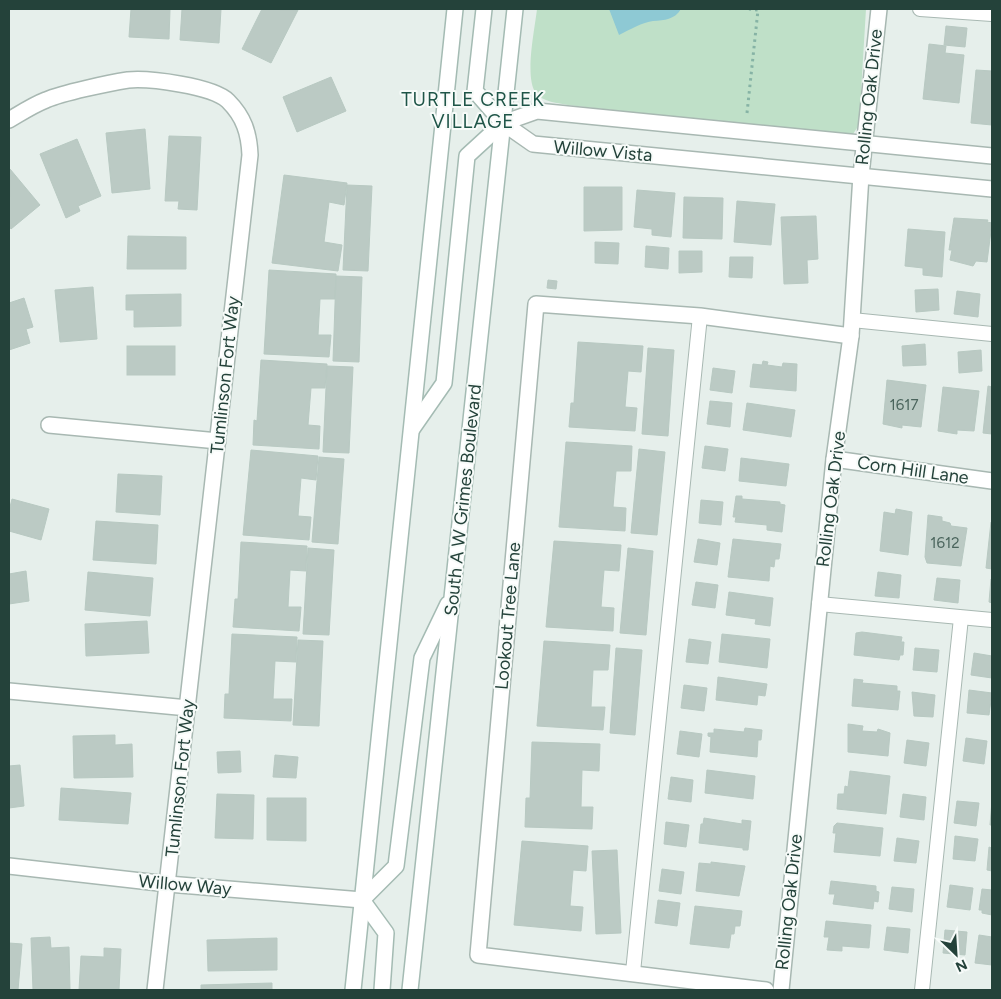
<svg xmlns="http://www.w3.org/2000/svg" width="1001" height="999" font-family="Figtree,sans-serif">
<rect width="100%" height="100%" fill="#e6efeb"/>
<path fill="#bfe0c8" d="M 537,9 L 866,9 L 859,125 L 853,134 L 845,136 L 568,105 C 558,103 543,102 536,93 C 524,78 535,28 537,9 Z"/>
<path fill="#8ec9d4" d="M 609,9 L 681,9 C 674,20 665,20 653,21 C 643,22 629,30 619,35 Z"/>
<g fill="#bbcac4" stroke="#b8c9c2">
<polygon points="131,9 170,9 169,39 129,37"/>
<polygon points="182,9 221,9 219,43 180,40"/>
<polygon points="262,9 298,10 271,63 242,49"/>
<polygon points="946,26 967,28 965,47 944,45"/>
<polygon points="929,44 946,46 945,53 964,55 959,103 923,99"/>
<polygon points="976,70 992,71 992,125 971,123"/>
<polygon points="331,77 346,111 297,132 283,97"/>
<polygon points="145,129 150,189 112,193 106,133"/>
<polygon points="169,136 201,137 197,210 178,209 179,201 165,201"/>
<polygon points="77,139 101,196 78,206 80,211 66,218 40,154"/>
<polygon points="10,169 40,205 11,229 9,226"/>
<polygon points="284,175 347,183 344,205 329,202 324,242 342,245 338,271 272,263"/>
<polygon points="347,185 372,186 368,271 343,270"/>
<polygon points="584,187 622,187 622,230 584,231"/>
<polygon points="637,190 675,193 671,237 652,235 652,229 634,227"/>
<polygon points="684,197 723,198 722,239 683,238"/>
<polygon points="737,201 775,204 771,245 734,242"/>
<polygon points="816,216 818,259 807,260 808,283 784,284 781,217"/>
<polygon points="954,218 988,220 987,222 992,223 987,262 976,261 973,266 950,260 952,250 949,250"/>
<polygon points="908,229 945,232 942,277 923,275 923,268 905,266"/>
<polygon points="128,236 186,237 186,269 127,269"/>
<polygon points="595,242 619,243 618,264 595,263"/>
<polygon points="646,246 669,248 668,269 645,267"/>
<polygon points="679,251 702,251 702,272 679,273"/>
<polygon points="730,257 753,257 752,278 729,277"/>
<polygon points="269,270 336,274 335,299 320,299 318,335 331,335 329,357 264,354"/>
<polygon points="336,276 362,277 359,362 333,361"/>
<polygon points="548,280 557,281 556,289 547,288"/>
<polygon points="93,287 97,339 60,342 55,290"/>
<polygon points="938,289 939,310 916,312 915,290"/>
<polygon points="957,291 980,294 978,317 954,314"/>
<polygon points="181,294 181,326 134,327 134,310 126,310 126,295"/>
<polygon points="24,298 33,327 26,329 30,343 9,350 9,303"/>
<polygon points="578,342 643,346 641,372 628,371 625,407 637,408 635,431 569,427 571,403 574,403"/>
<polygon points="925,344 926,365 903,366 902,346"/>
<rect x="127" y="346" width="48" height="29"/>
<polygon points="648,348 674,350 668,436 642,434"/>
<polygon points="981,350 982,371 959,373 958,352"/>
<polygon points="261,360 327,364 325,388 311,388 308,425 320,426 319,449 253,445 254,420 257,421"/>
<polygon points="763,361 768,362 767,365 782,367 783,363 797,364 796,391 750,387 753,364 762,365"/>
<polygon points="327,366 353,367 349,453 323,452"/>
<polygon points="713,368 735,371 732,393 710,390"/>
<polygon points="887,380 926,385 921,427 902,425 902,428 883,424"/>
<polygon points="988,386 992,387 992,434 983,433"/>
<polygon points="943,387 979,391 974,431 957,430 957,434 938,431"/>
<polygon points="710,401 732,403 730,427 707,424"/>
<polygon points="747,403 795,410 791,437 743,430"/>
<polygon points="566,442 632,446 631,471 616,471 613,507 626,508 625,531 559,527"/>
<polygon points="705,446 728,449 725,471 702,468"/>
<polygon points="639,449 665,452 657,535 631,533"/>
<polygon points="251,450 318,456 316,480 301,478 298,516 311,517 309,540 243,535"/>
<polygon points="319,457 344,459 338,544 312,542"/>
<polygon points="741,458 789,464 786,486 739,481"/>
<polygon points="118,474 162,476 160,515 116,512"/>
<polygon points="736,496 742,496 742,499 780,502 780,504 785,505 782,532 767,530 767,525 735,522 736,517 733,517"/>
<polygon points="12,499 49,509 41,540 9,531 9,511"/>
<polygon points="701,500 723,502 721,525 699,523"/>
<polygon points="896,509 912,512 908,555 880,551 884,512 895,514"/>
<polygon points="928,515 942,517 942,521 950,523 951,526 967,528 961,566 927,563 925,557"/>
<polygon points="96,521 158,525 156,564 93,560"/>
<polygon points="991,522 992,522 992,569 986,568"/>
<polygon points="698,539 720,543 717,565 694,562"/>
<polygon points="733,539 781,544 779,559 775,559 774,567 770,566 769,581 728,577"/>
<polygon points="554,541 621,545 619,571 604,570 601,607 614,608 613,631 546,627"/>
<polygon points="241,542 307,546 306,571 290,570 288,607 301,607 299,631 233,627 235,599 238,599"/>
<polygon points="308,548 334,550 329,635 303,634"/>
<polygon points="628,548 653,551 646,635 620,633"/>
<polygon points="26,571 29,601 9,604 9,574"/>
<polygon points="88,572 153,578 150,616 85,610"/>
<polygon points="878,572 901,575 899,598 875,596"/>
<polygon points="937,578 960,580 958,603 934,600"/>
<polygon points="991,579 992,579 992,603 989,602"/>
<polygon points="696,582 718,585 715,608 692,605"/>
<polygon points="729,592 773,598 770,626 755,624 756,619 726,615"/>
<polygon points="147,621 149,653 86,656 85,624"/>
<polygon points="862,632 902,637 901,642 904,642 903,655 900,655 899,660 854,655 856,633"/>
<polygon points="232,634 297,637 296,662 275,661 273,699 292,699 291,721 224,718 225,694 229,694"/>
<polygon points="722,634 770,639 767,668 719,662"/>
<polygon points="689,639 711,642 708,664 686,662"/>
<polygon points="298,640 323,641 319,726 293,725"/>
<polygon points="544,641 610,645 608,670 593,670 591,707 605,707 603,730 537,726"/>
<polygon points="616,648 642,650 635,735 610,733"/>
<polygon points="915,648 939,650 937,672 913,670"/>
<polygon points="974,653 992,656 992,678 971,675"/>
<polygon points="718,677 767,684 765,696 758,695 757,705 716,700"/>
<polygon points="854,679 863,680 862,683 897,686 897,691 900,691 898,710 852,706"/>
<polygon points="684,685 707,688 704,711 681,708"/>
<polygon points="969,690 992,693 989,715 967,713"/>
<polygon points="912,692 935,695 933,717 914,716"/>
<polygon points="848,724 863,726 862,731 877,732 878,729 890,733 888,756 848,752"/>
<polygon points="745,728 762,730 761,740 758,740 757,757 710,752 711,737 708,736 708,733 714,733 714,729 744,732"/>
<polygon points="680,731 702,734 699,757 677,754"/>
<polygon points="115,735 115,745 132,744 133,777 74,778 73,736"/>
<polygon points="966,738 987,741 984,764 963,761"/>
<polygon points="907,740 929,743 926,766 904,763"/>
<polygon points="532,742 600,744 599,771 582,770 581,807 593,807 592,829 525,827 526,798 530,798"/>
<polygon points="240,751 241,772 218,773 217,752"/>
<polygon points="275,755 298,757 296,778 273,777"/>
<polygon points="20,765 24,806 9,808 9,766"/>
<polygon points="707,770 755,776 753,799 705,793"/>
<polygon points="850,771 890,776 886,814 837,809 838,794 844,794 845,786 848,787"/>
<polygon points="671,777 693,780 691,802 668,799"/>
<polygon points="61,788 131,793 128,824 59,820"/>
<polygon points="217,794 254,795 253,839 215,838"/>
<polygon points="903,794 926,797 924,820 900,817"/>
<polygon points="267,798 306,798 306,841 267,840"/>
<polygon points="957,801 979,803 976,826 954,823"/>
<polygon points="992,801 992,825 990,825"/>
<polygon points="704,818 742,824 742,820 751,821 748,850 743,850 743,848 699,843 701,824 703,824"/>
<polygon points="666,822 689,825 686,847 664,844"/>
<polygon points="837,823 883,828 880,856 834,852 836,833 833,833 834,826"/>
<polygon points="955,836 978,839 975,861 953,859"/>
<polygon points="897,838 919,841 916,863 894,861"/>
<polygon points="522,841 588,846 586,871 573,870 570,906 583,907 581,931 514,925"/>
<polygon points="989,847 992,848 992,871 987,870"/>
<polygon points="617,850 621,933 596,934 592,851"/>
<polygon points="711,862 745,866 739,896 696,891 699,863 711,864"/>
<polygon points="662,869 684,872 681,894 659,891"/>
<polygon points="831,881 876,886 876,891 879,892 878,902 874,901 873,909 833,904 835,894 829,894"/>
<polygon points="950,885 973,888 970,910 947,907"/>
<polygon points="892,887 914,889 912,912 889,909"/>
<polygon points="982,889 992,890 992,915 982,913 982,910 979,910"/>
<polygon points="658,900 680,903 677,926 655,923"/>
<polygon points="695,906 742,911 740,926 735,926 734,934 731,934 729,948 690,944"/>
<polygon points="826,921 871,925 869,948 842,946 842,951 827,950 829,937 824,937"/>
<polygon points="887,927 910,929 908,953 884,950"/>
<polygon points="945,930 967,932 965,955 943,953"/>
<polygon points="979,935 992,937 992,965 975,963"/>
<polygon points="50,937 51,948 69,947 70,990 33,990 31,938"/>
<polygon points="277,938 277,970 208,971 207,940"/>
<polygon points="9,943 22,944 18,990 9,990"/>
<polygon points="104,948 121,949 119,990 79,990 81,956 104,957"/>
<polygon points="272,983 272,990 201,990 201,985"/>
</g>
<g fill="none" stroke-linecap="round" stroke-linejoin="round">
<g stroke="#a8b8b2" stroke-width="16">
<g id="service">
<polyline points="920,9 992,14"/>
<polyline points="852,320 992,334"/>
<polyline points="819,604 992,620"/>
<polyline points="633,972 700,316"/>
<polyline points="922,990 961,618"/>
</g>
</g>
<g stroke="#a8b8b2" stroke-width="18">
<g id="minor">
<path d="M 9,120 C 21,113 33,105 46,100 C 62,93 109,83 128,80 C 149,78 213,86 228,101 C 244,117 249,133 250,155 L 155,990"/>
<polyline points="503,123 533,144 992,189"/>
<polyline points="503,123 537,111 992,156"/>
<polyline points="49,425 218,441"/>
<polyline points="834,459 992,481"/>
<polyline points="9,691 188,708"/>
<polyline points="9,866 168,884 362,900"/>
<polyline points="766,990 478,955 536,304 700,316 851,336"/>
<polyline points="781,990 834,459 851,336 861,175 879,9"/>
</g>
</g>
<g stroke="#a4bbb3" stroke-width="18">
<g id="secondary">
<polyline points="412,429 444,383 467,156 503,123 475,91 484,9"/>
<polyline points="353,990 455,9"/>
<polyline points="382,990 386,933 362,900 396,866 422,658 448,604"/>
<polyline points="410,990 515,9"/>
</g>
</g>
<polyline stroke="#86b3a5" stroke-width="3" stroke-dasharray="2.5 4" stroke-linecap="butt" points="747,113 758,10 749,9"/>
<use href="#service" stroke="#fff" stroke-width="14"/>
<use href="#minor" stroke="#fff" stroke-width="15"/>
<use href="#secondary" stroke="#fff" stroke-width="15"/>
</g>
<g text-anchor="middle" stroke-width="4" stroke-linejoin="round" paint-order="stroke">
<g font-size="15" fill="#4a645c">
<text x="904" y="410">1617</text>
<text x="945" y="548">1612</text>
</g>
<g font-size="18" fill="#24423a" stroke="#f7fbf9">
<text transform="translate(869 97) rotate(-84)" y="6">Rolling Oak Drive</text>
<text transform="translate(603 151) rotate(5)" y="6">Willow Vista</text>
<text transform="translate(225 375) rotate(-84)" y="6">Tumlinson Fort Way</text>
<text transform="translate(913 470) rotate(8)" y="6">Corn Hill Lane</text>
<text transform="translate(831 499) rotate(-83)" y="6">Rolling Oak Drive</text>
<text transform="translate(463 500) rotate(-84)" y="6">South A W Grimes Boulevard</text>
<text transform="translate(508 616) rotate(-85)" y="6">Lookout Tree Lane</text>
<text transform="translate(180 778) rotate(-84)" y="6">Tumlinson Fort Way</text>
<text transform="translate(185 885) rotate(5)" y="6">Willow Way</text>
<text transform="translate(789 902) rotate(-84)" y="6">Rolling Oak Drive</text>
</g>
<g font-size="19" letter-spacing="1" fill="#1f5548" stroke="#f7fbf9">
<text x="473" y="106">TURTLE CREEK<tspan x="473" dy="22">VILLAGE</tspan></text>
</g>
</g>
<rect width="1001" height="999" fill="none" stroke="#24423a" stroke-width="20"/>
<g transform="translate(956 954) rotate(155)" stroke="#f7fbf9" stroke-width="4" paint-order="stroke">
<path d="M0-4L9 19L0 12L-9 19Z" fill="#24423a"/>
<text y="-8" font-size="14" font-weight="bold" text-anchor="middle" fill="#24423a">N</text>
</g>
</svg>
